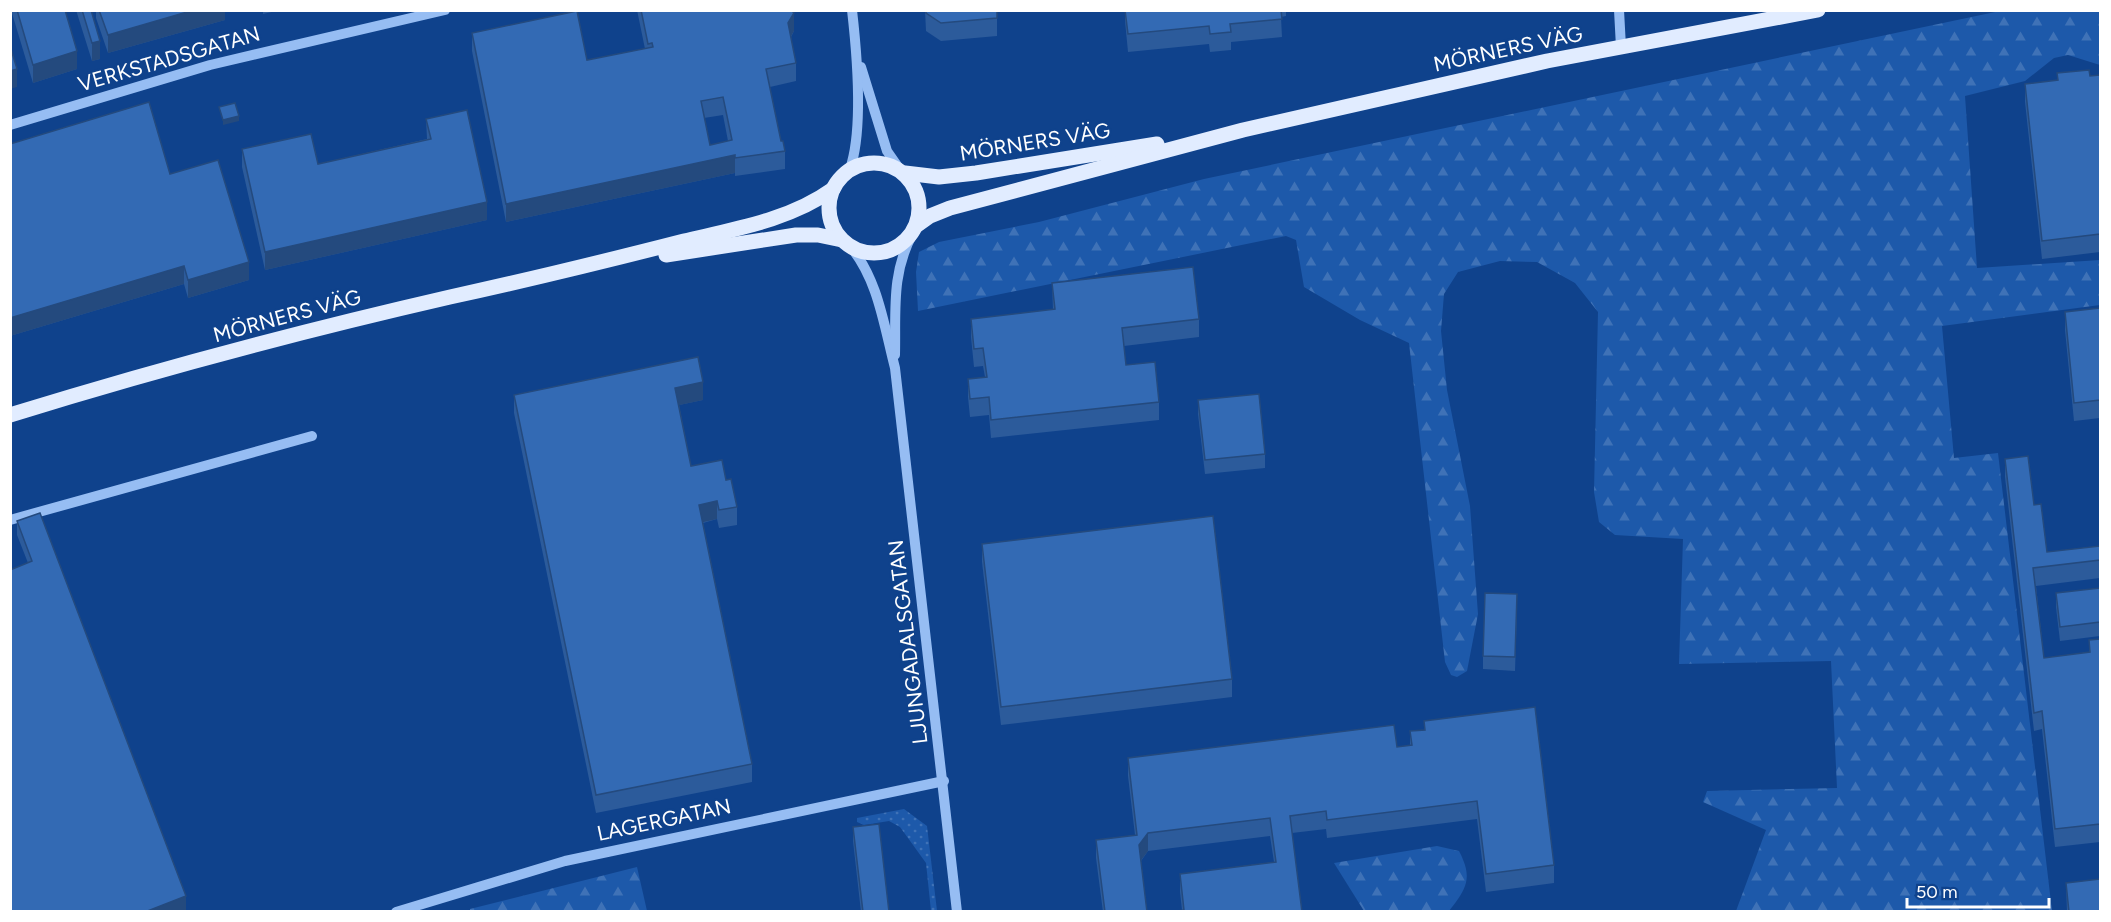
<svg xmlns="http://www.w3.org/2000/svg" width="2111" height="922" font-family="Figtree,sans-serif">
<defs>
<pattern id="green-dots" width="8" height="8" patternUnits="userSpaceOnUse" patternTransform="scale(1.5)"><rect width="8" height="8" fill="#1d59aa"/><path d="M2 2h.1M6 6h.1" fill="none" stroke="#3f72b7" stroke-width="1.8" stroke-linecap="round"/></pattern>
<pattern id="forest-firs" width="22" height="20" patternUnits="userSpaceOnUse" patternTransform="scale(1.5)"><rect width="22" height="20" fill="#1d59aa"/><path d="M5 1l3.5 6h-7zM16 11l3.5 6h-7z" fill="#3f72b7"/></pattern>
</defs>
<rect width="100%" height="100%" fill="#0f428c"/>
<polygon fill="url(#green-dots)" points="904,809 927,826 937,911 931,911 926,863 900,827 889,821 864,825 857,822 857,818"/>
<g fill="url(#forest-firs)">
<polygon points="2000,11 2100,11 2100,65 2068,55 2054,58 2025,81 1965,96 1977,268 2100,260 2100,305 1942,326 1954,458 1998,453 2052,911 1736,911 1766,830 1703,802 1707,791 1837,788 1831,661 1679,664 1683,539 1615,535 1599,522 1594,492 1598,312 1575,283 1537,262 1500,261 1458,272 1444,294 1441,331 1447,390 1470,506 1478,614 1467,671 1457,677 1451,675 1445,662 1409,343 1360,320 1304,287 1296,240 1286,236 918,311 916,272 919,252 939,242 1039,222 1204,179"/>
<path d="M 1437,846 L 1459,851 C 1473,878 1467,888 1449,911 L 1364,911 L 1334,863 Z"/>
<polygon points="637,867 647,911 470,911 470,909"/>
</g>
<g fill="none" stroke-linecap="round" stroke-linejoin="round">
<g stroke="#96bdf3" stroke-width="10">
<polyline points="1619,10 1621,47"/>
<polyline points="861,67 887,151 901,171"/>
<polyline points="10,125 210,65 445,10"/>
<path d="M 850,169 C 864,128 857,54 852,10"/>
<path d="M 849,245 C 878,278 884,326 895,368 L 957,912"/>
<path d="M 895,355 C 896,311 891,273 913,233"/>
<polyline points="10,520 312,436"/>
<polyline points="396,912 565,861 944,781"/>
</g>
<g stroke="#e1ecff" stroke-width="15">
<circle cx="874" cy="208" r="45"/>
<polyline points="905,173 939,177 976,173 1157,144"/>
<polyline points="916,226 930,216 950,208 1243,130 1547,61 1818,10"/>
<polyline points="666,255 796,235 818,235 842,240"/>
<path d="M 10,415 C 155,370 302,331 450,297 C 528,280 606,261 684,241 C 735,229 790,220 833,189"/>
</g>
</g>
<g fill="#2c5b9b" fill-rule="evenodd">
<polygon points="11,10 65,10 77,69 33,83"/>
<polygon points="76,10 225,10 225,20 108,53 96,18 96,11 91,12 100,59 92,61"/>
<polygon points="263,10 280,10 263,14"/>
<path d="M 637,10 L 791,10 L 794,31 L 791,37 L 796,63 L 796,81 L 770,87 L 781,141 L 785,151 L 785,169 L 735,176 L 735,173 L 506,222 L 472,51 L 472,33 L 587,60 L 645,49 ZM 723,115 L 728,141 L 710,145 L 704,118 Z"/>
<polygon points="925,10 997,10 997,36 941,41 926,31"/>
<polygon points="1125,10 1286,10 1286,16 1281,17 1282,37 1231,42 1231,50 1210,52 1209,44 1128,52 1125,21"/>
<polygon points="2057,73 2090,76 2100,75 2100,252 2042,259 2025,102 2025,84 2057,80"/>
<polygon points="426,119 487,220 265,270 242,167 242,149 318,164 427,139"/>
<polygon points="10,144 170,174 249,280 188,298 184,284 10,336"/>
<polygon points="1052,283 1199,319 1199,337 1124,346 1126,365 1159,402 1159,420 991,438 989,415 970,417 968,397 968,379 985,377 983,366 974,367 971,337 971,319 1053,310"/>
<polygon points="2100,308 2100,418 2074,421 2065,330 2065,312"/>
<polygon points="514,395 703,400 679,405 691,466 726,480 737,507 737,525 719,528 717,519 703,523 752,764 752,782 596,813 514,413"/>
<polygon points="1198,400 1265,454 1265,468 1205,474 1198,414"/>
<polygon points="2005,459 2034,505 2047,552 2100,546 2100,578 2036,586 2044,658 2089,652 2089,640 2100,639 2100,842 2055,847 2042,729 2034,731 2005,477"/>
<polygon points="17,521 186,910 182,912 10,912 28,563 17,535"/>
<polygon points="982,544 1232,679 1232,697 1001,725 982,562"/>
<polygon points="2100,588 2100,636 2060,641 2056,607 2056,593"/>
<polygon points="1517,608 1515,671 1483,669 1483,656"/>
<polygon points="1424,721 1554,865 1554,883 1486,892 1477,819 1327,838 1326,829 1292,833 1302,912 1182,910 1180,892 1180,874 1274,862 1270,836 1148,851 1141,861 1147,912 1103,912 1096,858 1096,840 1135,835 1128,776 1128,758 1397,747 1410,745 1410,731 1424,730"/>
<polygon points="853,827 889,912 861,912 853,841"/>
<polygon points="2066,883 2100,912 2067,912"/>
</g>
<g fill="#244a7e">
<polygon points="194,10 225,10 225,20 108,53 108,35"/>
<polygon points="794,13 794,31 788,41 788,23"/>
<polygon points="100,41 100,59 92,61 92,43"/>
<polygon points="77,51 77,69 33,83 33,65"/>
<polygon points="17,69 17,87 10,89 10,71"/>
<polygon points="239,116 239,121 223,125 223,120"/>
<polygon points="735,155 735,173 506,222 506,204"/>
<polygon points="487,202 487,220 265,270 265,252"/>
<polygon points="249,262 249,280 188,298 188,280"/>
<polygon points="184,266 184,284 10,336 10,318"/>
<polygon points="703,382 703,400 675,406 675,388"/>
<polygon points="717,501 717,519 699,523 699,505"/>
<polygon points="1148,833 1148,851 1139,863 1139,845"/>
<polygon points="186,896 186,910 182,912 145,912"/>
</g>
<g fill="#336ab4" stroke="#244a7e" stroke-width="1.5" fill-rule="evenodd">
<polygon points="17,10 65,10 77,51 33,65"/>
<polygon points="82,10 91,10 100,41 92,43"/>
<polygon points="99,10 194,10 108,35"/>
<path d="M 641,10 L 791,10 L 794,13 L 788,23 L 796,63 L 766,69 L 781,141 L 783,141 L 785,151 L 735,158 L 735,155 L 506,204 L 472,33 L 577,11 L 587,60 L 653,47 L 652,43 L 648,44 ZM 723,97 L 732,140 L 710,145 L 701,101 Z"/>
<polygon points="926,10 997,10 997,18 941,23 926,13"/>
<polygon points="1125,10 1281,10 1282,19 1230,24 1231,32 1210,34 1209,26 1128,34"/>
<polygon points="10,46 17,69 10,71"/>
<polygon points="2089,70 2090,76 2100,75 2100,234 2042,241 2025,84 2058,80 2057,73"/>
<polygon points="149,102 170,174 218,160 249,262 188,280 184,266 10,318 10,144"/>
<polygon points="235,103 239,116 223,120 219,107"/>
<polygon points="467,110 487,202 265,252 242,149 311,134 318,164 431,139 426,119"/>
<polygon points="1193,267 1199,319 1122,328 1126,365 1155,362 1159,402 991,420 989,397 970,399 968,379 987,377 983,348 974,349 971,319 1055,309 1052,283"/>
<polygon points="2100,308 2100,400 2074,403 2065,312"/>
<polygon points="698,357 703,382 675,388 691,466 722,460 726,480 731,479 737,507 719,510 717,501 699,505 752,764 596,795 514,395"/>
<polygon points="1259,394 1265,454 1205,460 1198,400"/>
<polygon points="2028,456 2034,505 2041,504 2047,552 2100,546 2100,560 2033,568 2044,658 2090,652 2089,640 2100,639 2100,824 2055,829 2042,711 2034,713 2005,459"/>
<polygon points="40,513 186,896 145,912 10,912 10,570 32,561 17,521"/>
<polygon points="1213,516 1232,679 1001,707 982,544"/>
<polygon points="2100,588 2100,622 2060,627 2056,593"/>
<polygon points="1485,593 1517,594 1515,657 1483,656"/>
<polygon points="1535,707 1554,865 1486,874 1477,801 1327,820 1326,811 1290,816 1302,912 1170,912 1184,910 1180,874 1276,862 1270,818 1148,833 1139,845 1147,912 1105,912 1096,840 1137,835 1128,758 1394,725 1397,747 1412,745 1410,731 1425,730 1424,721"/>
<polygon points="879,824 889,912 863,912 853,827"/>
<polygon points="2100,879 2100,912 2069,912 2066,883"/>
</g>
<g text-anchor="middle" stroke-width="4.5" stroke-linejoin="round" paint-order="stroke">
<g font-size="21" fill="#fff" stroke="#0f428c">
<text transform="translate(1508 49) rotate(-12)" y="7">MÖRNERS VÄG</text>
<text transform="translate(169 59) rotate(-16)" y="7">VERKSTADSGATAN</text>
<text transform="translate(1035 142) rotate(-9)" y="7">MÖRNERS VÄG</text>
<text transform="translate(287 316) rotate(-15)" y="7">MÖRNERS VÄG</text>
<text transform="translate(908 642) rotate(-97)" y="7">LJUNGADALSGATAN</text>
<text transform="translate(664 820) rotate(-12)" y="7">LAGERGATAN</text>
</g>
</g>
<rect width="2111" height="922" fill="none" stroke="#ffffff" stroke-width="24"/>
<path d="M1907 898v9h142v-9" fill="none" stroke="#ffffff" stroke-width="3"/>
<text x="1916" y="898" font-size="18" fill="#ffffff" stroke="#0f428c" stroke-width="4.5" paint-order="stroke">50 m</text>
</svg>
